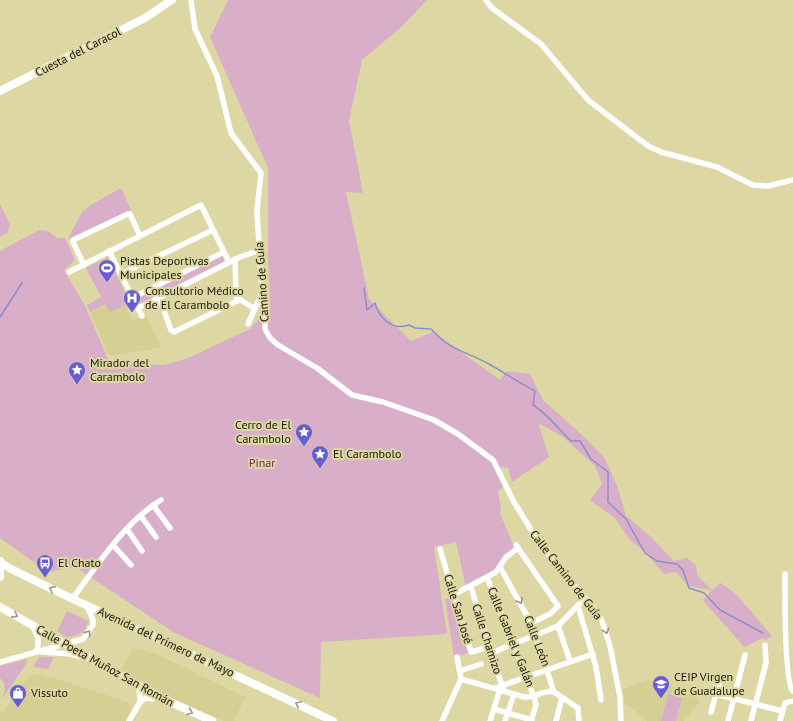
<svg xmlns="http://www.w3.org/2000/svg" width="793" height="721" font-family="'PT Sans',sans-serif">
<rect width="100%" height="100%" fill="#ddd7a4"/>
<g fill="#d6cf94">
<polygon points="105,304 125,305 133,320 146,316 161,348 109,356 90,312"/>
<polygon points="133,648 157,654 245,697 234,721 224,721 183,704 121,670"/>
<polygon points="41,674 128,702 132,710 126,721 0,721 0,711 4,711 29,676"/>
<polygon points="648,680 673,687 681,695 691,691 696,694 699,703 684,721 647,721 624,702 623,689"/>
</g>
<g fill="#d9aec8">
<polygon points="228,0 427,0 400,28 362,60 349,121 363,193 346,192 369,299 411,341 433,332 500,380 507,371 530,374 543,400 581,434 604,457 618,488 626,516 650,536 674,561 687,558 696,565 697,575 712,590 721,583 736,594 772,636 765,640 763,638 744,647 703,600 712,590 688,586 676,572 664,574 645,552 629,539 615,518 590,500 602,484 595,466 562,436 538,423 549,457 512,482 508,468 501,467 499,471 506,484 498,491 501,510 500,514 515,548 496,569 466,588 456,542 434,547 447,634 321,642 320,698 175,633 75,567 48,572 0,538 0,251 39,230 48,231 57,238 65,238 75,260 64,270 85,306 108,359 116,363 164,365 188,358 250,329 270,306 268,257 268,168 210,37"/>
<polygon points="121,188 131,210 70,240 69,237 82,212 91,205"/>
<polygon points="0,204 10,225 7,233 0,237"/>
<polygon points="222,255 225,261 139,305 136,298"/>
<polygon points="108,257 131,305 126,308 125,305 110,312 105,304 90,312 87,305 101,297 86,268"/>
<polygon points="452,597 468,653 454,657 445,599"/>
<path d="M 67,611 L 88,621 C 86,633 78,636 66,637 L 57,631 Z"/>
<polygon points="39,657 54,657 48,669 33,667"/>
<polygon points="27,659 26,664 0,702 5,692 4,683 0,678 0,666"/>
<polygon points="668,694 682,698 676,721 661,721"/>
</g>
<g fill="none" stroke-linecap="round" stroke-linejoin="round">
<g stroke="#8d8fcb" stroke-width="1.5">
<path d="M 364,288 L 367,310 L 375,303 C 380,319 392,331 409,325 L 415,328 L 431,329 C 451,351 465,351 489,364 C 505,373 519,383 535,391 L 533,405 C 548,414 558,429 571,441 L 580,441 L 591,459 L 608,472 L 608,502 L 626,519 L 645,553 L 657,561 L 677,564 L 683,570 L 689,588 L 704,593 L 720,610 L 763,633"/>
<polyline points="0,317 22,283"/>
</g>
<g stroke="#fff" stroke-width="5.5">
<polyline points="191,0 195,29 217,76 231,133 261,173 257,211 262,293 265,302 265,329 270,338 278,345 317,368 352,395 383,402 434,420 458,434 493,460 514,502 538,541 554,563 594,608 602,621 610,646 620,697 621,721"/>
<polyline points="486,0 492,8 541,44 588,100 648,146 661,152 717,167 753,185 768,186 793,180"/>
<polyline points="109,251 142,316"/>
<polyline points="235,259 236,297 255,309"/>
<polyline points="84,265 73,242 73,240 128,214 130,214 140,236"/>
<polyline points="69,272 201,205 229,262"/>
<polyline points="121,274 213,230"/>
<polyline points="159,297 171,330 174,332 239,300"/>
<polyline points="132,298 224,252"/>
<polyline points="138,308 240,257 260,250"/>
<polyline points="248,324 262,293"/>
<polyline points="153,505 170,528"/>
<polyline points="141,516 156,537"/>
<polyline points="127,529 142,551"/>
<polyline points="113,545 131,565"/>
<polyline points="516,545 558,606 550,614 531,623"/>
<polyline points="440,549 471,652 489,647"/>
<polyline points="500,567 531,623 554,692 578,708 579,721"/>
<path d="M 785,574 C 785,591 784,683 793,691"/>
<polyline points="487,577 534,697 536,705 531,721"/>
<polyline points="471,587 489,647 504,691"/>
<polyline points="453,595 496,572 506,557 518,548"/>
<path d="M 73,598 C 98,564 124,523 161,500"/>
<polyline points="578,606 596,667 601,700"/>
<path d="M 32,626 C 38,634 40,643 36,652"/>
<polyline points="558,626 570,661"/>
<polyline points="42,652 71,654 85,658"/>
<polyline points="491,653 558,626 585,598"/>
<polyline points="0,662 83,639 93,625 93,620 87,606"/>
<polyline points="460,671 481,664"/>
<path d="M 461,679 L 524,697 C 535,698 545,689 554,692"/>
<polyline points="139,686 140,702"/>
<polyline points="495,688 593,654"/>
<polyline points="716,694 782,711"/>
<polyline points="494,709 532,720"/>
<polyline points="711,712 721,677"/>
<polyline points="129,721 140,702 146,698 153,699 157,696"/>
<polyline points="442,721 461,679 457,657"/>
<polyline points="490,721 500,689"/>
<polyline points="505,721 514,694"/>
<polyline points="556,721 562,698"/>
<polyline points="728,721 745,655"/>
<polyline points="751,721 766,663 765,645"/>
<polyline points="780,721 785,703 793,701"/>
</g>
<g stroke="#fff" stroke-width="8">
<polyline points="0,91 145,18 172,0"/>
<polyline points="0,561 0,577"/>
<polyline points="0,562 11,569 58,592 333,721"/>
<polyline points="0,607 157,696 212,721"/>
</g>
</g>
<defs><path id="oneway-chevron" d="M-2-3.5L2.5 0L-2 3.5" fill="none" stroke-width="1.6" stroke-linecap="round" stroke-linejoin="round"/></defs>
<g stroke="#98978e">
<use href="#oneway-chevron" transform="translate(52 589) rotate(-154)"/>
<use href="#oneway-chevron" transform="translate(520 601) rotate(61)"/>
<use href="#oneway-chevron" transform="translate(15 615) rotate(29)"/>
<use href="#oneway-chevron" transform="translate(606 631) rotate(72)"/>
<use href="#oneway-chevron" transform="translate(88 633) rotate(-55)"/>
<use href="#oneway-chevron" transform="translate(298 704) rotate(-155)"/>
<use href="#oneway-chevron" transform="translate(190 712) rotate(23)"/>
</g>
<defs>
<g id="stadium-pin" transform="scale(0.9)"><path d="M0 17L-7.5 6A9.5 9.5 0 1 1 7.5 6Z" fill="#665dd6" stroke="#ddd7a4"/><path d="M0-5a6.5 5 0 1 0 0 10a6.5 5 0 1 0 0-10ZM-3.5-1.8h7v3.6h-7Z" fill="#fff"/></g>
<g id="hospital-pin" transform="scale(0.9)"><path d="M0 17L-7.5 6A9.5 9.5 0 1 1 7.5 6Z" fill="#665dd6" stroke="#ddd7a4"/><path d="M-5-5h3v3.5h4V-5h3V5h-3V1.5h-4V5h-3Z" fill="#fff"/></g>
<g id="sight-pin" transform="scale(0.9)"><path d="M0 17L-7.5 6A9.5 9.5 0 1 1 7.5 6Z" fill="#665dd6" stroke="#ddd7a4"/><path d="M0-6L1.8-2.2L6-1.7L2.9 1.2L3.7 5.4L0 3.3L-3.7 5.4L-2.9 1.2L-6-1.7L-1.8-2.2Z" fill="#fff"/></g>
<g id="bus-pin" transform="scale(0.9)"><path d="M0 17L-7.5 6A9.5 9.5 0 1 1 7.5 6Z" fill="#665dd6" stroke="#ddd7a4"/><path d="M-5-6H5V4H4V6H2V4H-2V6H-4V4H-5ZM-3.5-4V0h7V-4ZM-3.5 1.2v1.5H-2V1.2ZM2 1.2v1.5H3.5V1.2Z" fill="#fff"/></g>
<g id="school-pin" transform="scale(0.9)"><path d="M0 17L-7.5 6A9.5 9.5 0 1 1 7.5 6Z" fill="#665dd6" stroke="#ddd7a4"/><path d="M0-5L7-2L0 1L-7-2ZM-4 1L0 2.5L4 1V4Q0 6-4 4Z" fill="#fff"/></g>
<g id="shop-pin" transform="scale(0.9)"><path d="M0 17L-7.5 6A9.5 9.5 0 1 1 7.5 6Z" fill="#665dd6" stroke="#ddd7a4"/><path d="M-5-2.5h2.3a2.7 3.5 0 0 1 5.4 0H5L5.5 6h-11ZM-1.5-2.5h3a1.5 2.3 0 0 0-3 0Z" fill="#fff"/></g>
</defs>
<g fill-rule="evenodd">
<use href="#stadium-pin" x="107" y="268"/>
<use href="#hospital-pin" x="132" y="298"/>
<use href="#sight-pin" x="77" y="370"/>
<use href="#sight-pin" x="304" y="432"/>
<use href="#sight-pin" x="320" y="454"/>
<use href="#bus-pin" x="45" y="563"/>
<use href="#school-pin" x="661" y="684"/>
<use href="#shop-pin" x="18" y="693"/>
</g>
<g text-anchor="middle" stroke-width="4" stroke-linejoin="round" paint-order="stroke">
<g font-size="12" fill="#1a1805" stroke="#ddd7a4">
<text transform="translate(78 52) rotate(-27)" y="4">Cuesta del Caracol</text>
<text transform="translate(262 282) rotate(-94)" y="4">Camino de Guía</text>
<text transform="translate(566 575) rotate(52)" y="4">Calle Camino de Guía</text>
<text transform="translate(458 609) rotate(73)" y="4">Calle San José</text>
<text transform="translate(511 637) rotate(68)" y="4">Calle Gabriel y Galán</text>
<text transform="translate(487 639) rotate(72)" y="4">Calle Chamizo</text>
<text transform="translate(537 641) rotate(69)" y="4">Calle León</text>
<text transform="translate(166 642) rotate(25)" y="4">Avenida del Primero de Mayo</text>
<text transform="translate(105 666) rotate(29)" y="4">Calle Poeta Muñoz San Román</text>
</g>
<g font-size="12" fill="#1a1805" stroke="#ddd7a4" text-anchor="start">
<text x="120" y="265">Pistas Deportivas<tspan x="120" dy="14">Municipales</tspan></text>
<text x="145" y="295">Consultorio Médico<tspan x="145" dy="14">de El Carambolo</tspan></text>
<text x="90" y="367">Mirador del<tspan x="90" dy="14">Carambolo</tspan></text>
<text x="291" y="429" text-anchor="end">Cerro de El<tspan x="291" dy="14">Carambolo</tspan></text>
<text x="333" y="458">El Carambolo</text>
<text x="58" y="567">El Chato</text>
<text x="674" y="681">CEIP Virgen<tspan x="674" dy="14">de Guadalupe</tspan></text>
<text x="31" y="697">Vissuto</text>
</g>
<g font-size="12" fill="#6e2657" stroke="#ddd7a4">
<text x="262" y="467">Pinar</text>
</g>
</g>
</svg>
